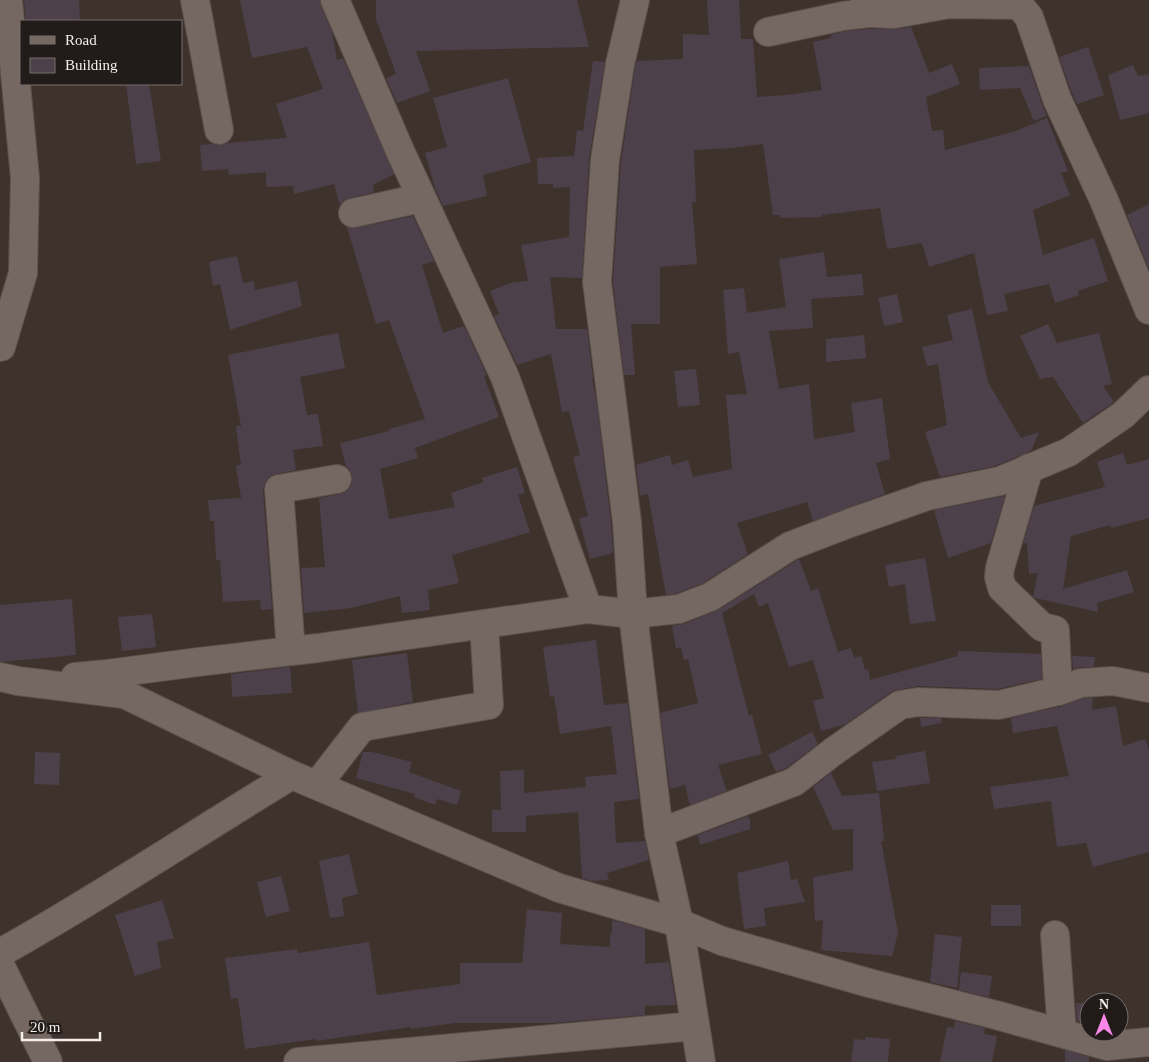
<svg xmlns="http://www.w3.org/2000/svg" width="1149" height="1062" font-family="Georgia,serif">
<rect width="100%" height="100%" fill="#3e322d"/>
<g fill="#4c414a">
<polygon points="24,0 79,0 80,21 26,21"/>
<polygon points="240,0 320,0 321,6 332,32 337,60 343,58 394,174 373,185 374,192 350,198 343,201 340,205 334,184 294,194 293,186 266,187 266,172 229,175 228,169 202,171 200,145 213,144 221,145 227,143 287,138 276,104 323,89 307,47 252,58"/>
<polygon points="376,0 577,0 589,47 416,51 430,91 397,103 386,78 396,74 376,19"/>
<polygon points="707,0 739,0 741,39 753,39 757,97 787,95 822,90 813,42 831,38 831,35 846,31 869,29 897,29 911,27 929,73 952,64 960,84 926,97 932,131 943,130 945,150 1013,132 1047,118 1068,171 1061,173 1070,195 1033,210 1043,255 1094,238 1108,281 1078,291 1079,295 1055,303 1049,284 1004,294 1008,311 987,315 974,253 929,267 922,243 887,249 880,208 822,215 822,217 781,218 780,215 773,215 763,144 731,148 694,150 696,202 692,202 697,264 660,267 660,324 631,324 635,375 624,375 613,282 621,162 635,67 637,61 683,59 683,34 709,35"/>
<polygon points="1088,47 1104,95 1077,104 1072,93 1059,57"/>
<polygon points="593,61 605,62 589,159 582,278 550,277 556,329 587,329 593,378 592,378 597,404 611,523 613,553 590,559 579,519 588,516 573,457 580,455 569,411 562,412 551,354 517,365 494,316 499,314 490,291 510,283 528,281 521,245 569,237 570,187 553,188 553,184 538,184 537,158 574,156 577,130 583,131"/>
<polygon points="1133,65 1138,76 1149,74 1149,113 1120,120 1108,75"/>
<polygon points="1029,66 1042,104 1047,116 1034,121 1020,88 980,90 979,68"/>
<polygon points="508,78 531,162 483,175 487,196 443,206 435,188 425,153 447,147 433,98"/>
<polygon points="126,84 149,84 161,161 136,164"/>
<polygon points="1149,204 1149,269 1127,215"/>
<polygon points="413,216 434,261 422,265 443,333 464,326 487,375 484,376 499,417 415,448 418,458 380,469 389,519 455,507 451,493 484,482 482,478 517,467 525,493 518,495 530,532 452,555 459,583 428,590 430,610 402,613 400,596 351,608 304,613 301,568 325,567 319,498 340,494 347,491 352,484 352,476 349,469 346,466 340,443 389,431 389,429 425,419 389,320 376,324 347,227 356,228"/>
<polygon points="824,252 827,277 862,274 864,295 811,299 813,328 769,331 779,389 809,384 814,439 855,432 851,403 882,398 890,459 876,463 885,494 813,521 807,502 737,523 748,554 703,583 675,594 666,595 648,494 640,496 636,465 670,455 672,465 688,460 693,477 732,469 726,395 747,394 739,352 728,354 723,290 744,288 747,313 786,307 779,259"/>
<polygon points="237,256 243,283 254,281 255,290 297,281 302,306 230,330 220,284 213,286 209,262"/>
<polygon points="897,294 903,322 884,326 878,298"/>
<polygon points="972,309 988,382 1021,438 1039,432 1031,451 995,466 940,477 925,432 947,425 938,364 927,366 922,347 953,340 947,315"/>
<polygon points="1048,324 1057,343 1099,333 1112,384 1103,386 1114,402 1083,423 1053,377 1040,379 1020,336"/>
<polygon points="338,333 345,368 300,377 307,415 318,414 323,446 293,450 296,470 276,474 269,477 265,483 263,490 272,609 261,610 260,600 223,602 220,560 216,560 214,521 210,521 208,500 241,498 236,466 241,465 236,426 241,426 228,355"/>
<polygon points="864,335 866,358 826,362 826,339"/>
<polygon points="696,369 700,405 678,407 674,371"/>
<polygon points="1123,453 1127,465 1149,459 1149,518 1111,528 1110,525 1071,536 1063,589 1127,570 1134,592 1097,603 1098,612 1035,598 1033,597 1038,573 1029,574 1027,543 1023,544 1034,506 1105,487 1097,462"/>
<polygon points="1005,496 991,543 948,558 934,510"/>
<polygon points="925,558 936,621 910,624 905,584 889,587 885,565"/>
<polygon points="799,559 811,591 818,588 838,652 851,648 854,658 861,656 865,670 868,669 870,680 958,656 958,651 1041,654 1042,679 997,689 918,686 897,690 891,692 846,724 821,731 813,701 824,698 813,660 789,667 768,603 759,607 754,594 722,613 749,716 752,715 762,754 718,765 727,791 690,805 685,785 670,789 660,713 698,703 688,659 684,660 681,647 676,649 672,626 684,624 718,610"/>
<polygon points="72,599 76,655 0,662 0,605"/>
<polygon points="152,614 156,647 122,651 118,617"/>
<polygon points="596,640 604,705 628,703 639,799 614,802 616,843 645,841 649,860 607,873 609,880 591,881 582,878 578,812 526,816 526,832 492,832 492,810 501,810 500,771 524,770 524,793 586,787 585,777 617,774 611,726 560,734 554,696 550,697 543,647"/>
<polygon points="407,653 413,702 358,713 352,660"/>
<polygon points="1072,656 1095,657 1094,667 1080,667 1073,669"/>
<polygon points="290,667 292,693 232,697 231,674"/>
<polygon points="1084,698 1093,698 1092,710 1116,706 1123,746 1145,739 1149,750 1149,852 1093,867 1086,843 1057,847 1051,801 994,809 990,787 1069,776 1057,726 1013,733 1011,718 1062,706"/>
<polygon points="920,718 941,718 942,723 921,727"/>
<polygon points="812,732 818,744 786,768 776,772 768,755"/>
<polygon points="925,751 930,783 877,791 872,762 896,759 895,756"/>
<polygon points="35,752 60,753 59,785 34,784"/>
<polygon points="363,752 372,752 412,762 409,772 461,791 457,805 437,799 435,805 414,797 415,794 356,778"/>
<polygon points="831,773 842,796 879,793 884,841 881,841 898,933 892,956 821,950 823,920 815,921 813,877 853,870 853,829 833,830 813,787"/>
<polygon points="748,816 750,820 750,829 700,845 698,835"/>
<polygon points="349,854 358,894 342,898 344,916 330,918 319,861"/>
<polygon points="788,861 791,880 797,879 805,902 764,908 766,926 744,929 737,873"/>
<polygon points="281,876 290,911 266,917 257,882"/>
<polygon points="162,900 174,938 157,942 161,968 135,976 115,915"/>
<rect x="991" y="905" width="30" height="21"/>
<polygon points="527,909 562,913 560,944 610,947 610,933 612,933 612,920 645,929 645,964 669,962 676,1005 645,1006 645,1015 552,1023 455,1023 411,1029 411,1027 316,1041 316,1039 245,1049 238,998 231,999 225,958 297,949 298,953 369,942 377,995 460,984 460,963 522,963"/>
<polygon points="935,934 962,937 957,988 930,982"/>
<polygon points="961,972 992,976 989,997 959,990"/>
<polygon points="1076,1003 1089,1003 1089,1024 1086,1024 1077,1021"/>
<polygon points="955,1021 985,1028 984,1034 997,1036 992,1062 940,1062 947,1027 954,1028"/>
<polygon points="865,1037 890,1039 888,1062 851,1062 854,1039 865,1040"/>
<polygon points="1065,1050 1089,1057 1089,1062 1065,1062"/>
</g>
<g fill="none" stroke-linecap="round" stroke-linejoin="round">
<g stroke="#5b514c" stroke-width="30">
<g id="minor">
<polyline points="195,0 219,130"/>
<polyline points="335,0 401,153 505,377 588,609"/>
<polyline points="635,0 620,64 605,160 597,282 627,522 633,614 659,833 679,923 701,1062"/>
<polyline points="865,0 868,13 894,14 949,4 1019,5"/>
<polyline points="1018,0 1019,5 1029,17 1057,99 1103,198 1149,310"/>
<polyline points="768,32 843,16 868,13"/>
<polyline points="353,213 421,198"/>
<polyline points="0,347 1,347 23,273 25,178 8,0"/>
<polyline points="1029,468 1000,568 999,577 1002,588 1042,627 1055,630 1058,691"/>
<polyline points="291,651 279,489 337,479"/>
<polyline points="0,677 18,681 124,694 292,775 559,888 679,923 722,941 869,983 996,1015 1107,1046 1149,1042"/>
<polyline points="75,677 107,674 198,662 318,648 588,609 633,614 679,609 710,597 790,546 850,523 927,496 1000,481 1069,452 1123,415 1149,390"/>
<polyline points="317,785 362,727 489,705 484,624"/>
<polyline points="659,833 794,782 834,751 900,705 918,702 999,705 1058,691 1081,683 1113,681 1149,688"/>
<polyline points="1055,935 1062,1033"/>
<path d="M 0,953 C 99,898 194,834 292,775"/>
<polyline points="0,965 48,1062"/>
<polyline points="298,1062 695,1026"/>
</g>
</g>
<use href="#minor" stroke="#756761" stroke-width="28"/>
</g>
<rect x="20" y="20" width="162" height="65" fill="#211b19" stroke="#766f6d"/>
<rect x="30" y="36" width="25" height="8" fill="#756761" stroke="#766f6d"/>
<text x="65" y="45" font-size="15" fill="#f5edea">Road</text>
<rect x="30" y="58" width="25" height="15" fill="#4c414a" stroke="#766f6d"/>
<text x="65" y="70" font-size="15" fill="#f5edea">Building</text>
<g transform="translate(1104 1017)"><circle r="24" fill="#211b19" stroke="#766f6d"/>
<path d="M0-4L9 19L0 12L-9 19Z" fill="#fa87e7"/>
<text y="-8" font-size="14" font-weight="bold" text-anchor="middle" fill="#f5edea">N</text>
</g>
<path d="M22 1032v8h78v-8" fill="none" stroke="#f5edea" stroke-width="2.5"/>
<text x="30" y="1032" font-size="15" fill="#f5edea" stroke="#211b19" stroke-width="4" paint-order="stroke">20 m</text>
</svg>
